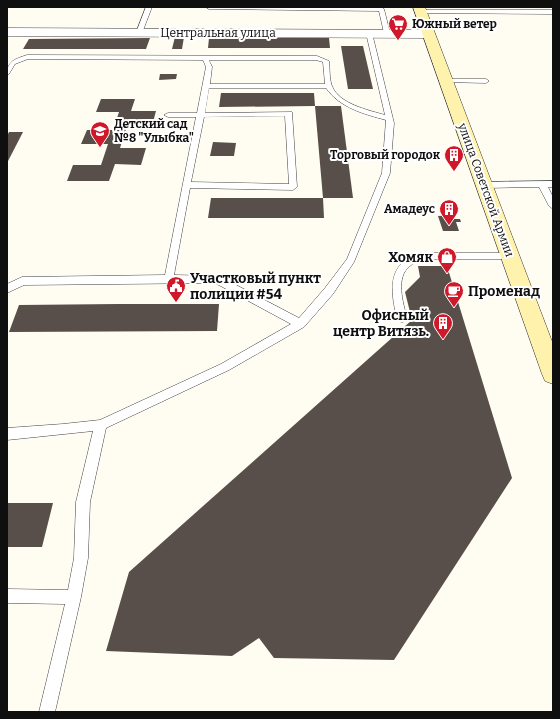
<svg xmlns="http://www.w3.org/2000/svg" width="560" height="719" font-family="Bitter,serif">
<rect width="100%" height="100%" fill="#fffcf2"/>
<g fill="#594f4a">
<polygon points="175,37 184,37 182,49 172,49"/>
<polygon points="150,38 146,49 23,49 29,39"/>
<polygon points="209,38 329,38 330,48 208,48"/>
<polygon points="341,46 363,46 373,89 348,89"/>
<polygon points="160,74 177,74 176,79 159,80"/>
<polygon points="221,93 314,93 315,106 219,107"/>
<polygon points="101,99 135,99 131,111 156,111 152,126 127,126 120,148 146,148 141,165 115,164 109,181 67,181 73,165 101,165 108,144 81,144 87,130 113,130 119,112 96,112"/>
<polygon points="315,106 341,106 353,198 323,198"/>
<polygon points="9,132 23,132 7,163 7,136"/>
<polygon points="213,142 236,143 234,156 210,156"/>
<polygon points="211,198 323,198 324,218 208,218"/>
<polygon points="453,215 454,219 460,219 461,222 456,222 459,231 443,231 438,216"/>
<polygon points="418,266 447,266 512,478 394,660 274,658 259,638 232,656 106,651 129,572 412,320 405,292 420,277"/>
<polygon points="118,304 219,304 217,331 9,332 19,305"/>
<polygon points="7,503 53,503 42,547 7,547"/>
</g>
<g fill="none" stroke-linecap="round" stroke-linejoin="round">
<g stroke="#424242" stroke-width="1">
<g id="service">
<polygon points="146,7 152,7 142,33 137,34 136,33"/>
<polygon points="206,7 381,7 384,9 390,33 387,35 384,33 379,11 209,9"/>
<polygon points="421,10 553,10 553,14 419,13 419,11"/>
<path d="M 369,31 L 372,33 L 394,123 L 390,173 L 354,262 L 333,294 L 304,327 L 229,370 L 106,428 L 90,502 L 88,558 L 81,597 L 55,712 L 39,712 L 65,604 L 7,603 L 7,589 L 68,590 L 74,558 L 76,502 L 93,431 L 7,440 L 7,428 L 63,424 L 100,420 L 221,364 L 291,324 L 215,283 L 24,285 L 7,293 L 7,284 L 22,277 L 165,275 L 196,117 L 168,117 L 164,115 L 168,113 L 197,113 L 206,67 L 203,60 L 28,59 L 15,64 L 9,74 L 7,75 C 7,61 15,59 27,55 L 317,56 L 329,61 C 330,69 329,78 332,86 C 339,104 368,110 385,115 L 366,33 ZM 209,60 L 316,60 L 323,62 L 325,84 L 210,84 L 212,67 ZM 209,88 L 326,88 C 340,108 364,114 386,120 L 382,173 L 347,259 L 325,288 L 299,318 L 219,276 L 174,275 L 190,188 L 293,190 L 297,187 L 292,112 L 205,113 ZM 285,116 L 289,184 L 191,182 L 204,117 Z"/>
<polygon points="446,79 486,79 489,81 486,83 444,82 444,80"/>
<polygon points="553,181 553,187 548,187 553,197 553,209 549,206 539,187 484,188 480,185 484,182"/>
<path d="M 420,253 L 510,253 L 515,256 L 510,259 L 421,259 C 418,261 413,263 410,266 C 395,277 403,303 407,318 L 406,321 L 402,322 L 398,321 L 397,318 C 390,290 387,263 420,253 Z"/>
</g>
</g>
<g stroke="#424242" stroke-width="1">
<polygon id="minor" points="7,28 429,30 433,31 435,34 433,37 429,38 7,36"/>
</g>
<g stroke="#313131" stroke-width="1">
<polygon id="secondary" points="413,7 425,7 553,344 553,384 545,381 542,374"/>
</g>
<use href="#service" fill="#fff" fill-rule="evenodd"/>
<use href="#minor" fill="#fff" fill-rule="evenodd"/>
<use href="#secondary" fill="#fff2ad" fill-rule="evenodd"/>
</g>
<defs>
<g id="supermarket-pin" transform="scale(1)"><path d="M0 17L-7.5 6A9.5 9.5 0 1 1 7.5 6Z" fill="#cf182a" stroke="#fff"/><path d="M-6-5.5h2.5l.6 2H6L4.5 2H-2.5L-4.4-4H-6ZM-1.5 3.2a1.3 1.3 0 1 0 .1 0ZM3 3.2a1.3 1.3 0 1 0 .1 0Z" fill="#fff"/></g>
<g id="school-pin" transform="scale(1)"><path d="M0 17L-7.5 6A9.5 9.5 0 1 1 7.5 6Z" fill="#cf182a" stroke="#fff"/><path d="M0-5L7-2L0 1L-7-2ZM-4 1L0 2.5L4 1V4Q0 6-4 4Z" fill="#fff"/></g>
<g id="building-pin" transform="scale(1)"><path d="M0 17L-7.5 6A9.5 9.5 0 1 1 7.5 6Z" fill="#cf182a" stroke="#fff"/><path d="M-4-6H4V6H1V3H-1V6H-4ZM-2.5-4.3h1.7v1.8h-1.7ZM.8-4.3h1.7v1.8H.8ZM-2.5-1h1.7V.8h-1.7ZM.8-1h1.7V.8H.8Z" fill="#fff"/></g>
<g id="shop-pin" transform="scale(1)"><path d="M0 17L-7.5 6A9.5 9.5 0 1 1 7.5 6Z" fill="#cf182a" stroke="#fff"/><path d="M-5-2.5h2.3a2.7 3.5 0 0 1 5.4 0H5L5.5 6h-11ZM-1.5-2.5h3a1.5 2.3 0 0 0-3 0Z" fill="#fff"/></g>
<g id="civic-pin" transform="scale(1)"><path d="M0 17L-7.5 6A9.5 9.5 0 1 1 7.5 6Z" fill="#cf182a" stroke="#fff"/><path d="M-.6-6.5H3V-4.5H.6V-3L4-1V1h2V6H-6V1h2V-1L-.6-3ZM-1.2 2.5V6h2.4V2.5Z" fill="#fff"/></g>
<g id="cafe-pin" transform="scale(1)"><path d="M0 17L-7.5 6A9.5 9.5 0 1 1 7.5 6Z" fill="#cf182a" stroke="#fff"/><path d="M-5.5-4.5H6V0H3Q3 3.5 0 3.5H-2.5Q-5.5 3.5-5.5 0ZM3-3.2v2h1.7v-2ZM-6 4.5H4V6H-6Z" fill="#fff"/></g>
</defs>
<g fill-rule="evenodd">
<use href="#supermarket-pin" x="398" y="24"/>
<use href="#school-pin" x="100" y="131"/>
<use href="#building-pin" x="454" y="155"/>
<use href="#building-pin" x="449" y="209"/>
<use href="#shop-pin" x="447" y="257"/>
<use href="#civic-pin" x="176" y="286"/>
<use href="#cafe-pin" x="454" y="291"/>
<use href="#building-pin" x="443" y="323"/>
</g>
<g text-anchor="middle" stroke-width="4" stroke-linejoin="round" paint-order="stroke">
<g font-size="12" font-weight="bold" fill="#0f0f0f" stroke="#fff" text-anchor="start">
<text x="412" y="28">Южный ветер</text>
<text x="114" y="128">Детский сад<tspan x="114" dy="14">№8 "Улыбка"</tspan></text>
<text x="440" y="159" text-anchor="end">Торговый городок</text>
<text x="435" y="213" text-anchor="end">Амадеус</text>
</g>
<g font-size="12" fill="#0f0f0f" stroke="#fff">
<text x="218" y="37">Центральная улица</text>
<text transform="translate(486 190) rotate(70)" y="4">улица Советской Армии</text>
</g>
<g font-size="14" font-weight="bold" fill="#0f0f0f" stroke="#fff" text-anchor="end">
<text x="433" y="262">Хомяк</text>
<text x="190" y="283" text-anchor="start">Участковый пункт<tspan x="190" dy="16">полиции #54</tspan></text>
<text x="468" y="296" text-anchor="start">Променад</text>
<text x="429" y="320">Офисный<tspan x="429" dy="16">центр Витязь.</tspan></text>
</g>
</g>
<rect width="560" height="719" fill="none" stroke="#0f0f0f" stroke-width="16"/>
</svg>
